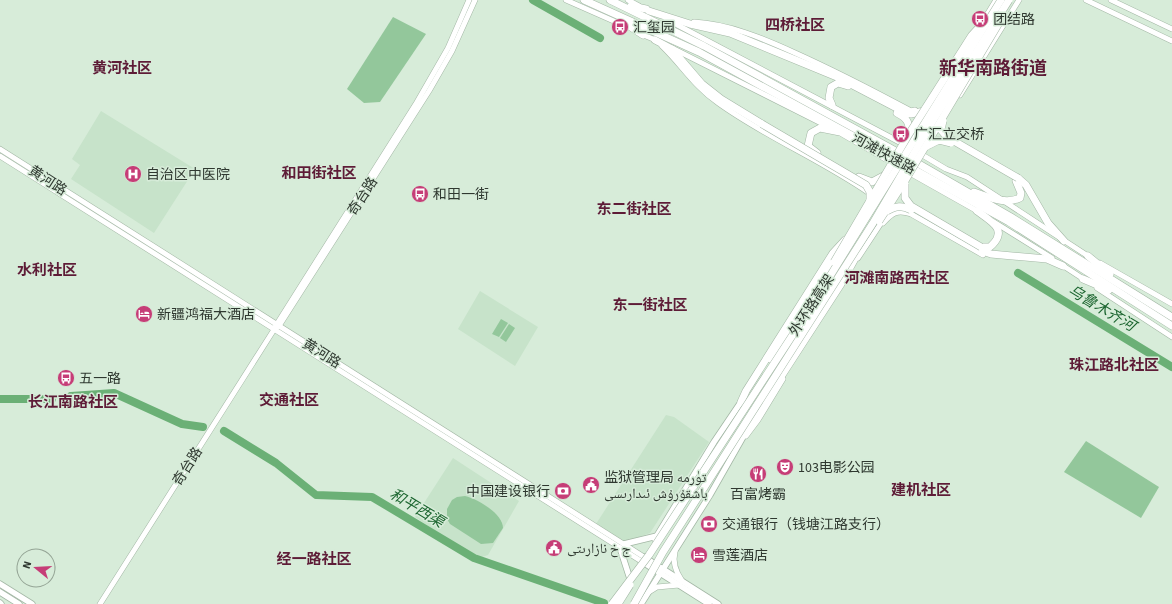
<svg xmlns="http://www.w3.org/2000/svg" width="1172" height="604" font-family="'Source Sans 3','Noto Naskh Arabic','Noto Sans SC',sans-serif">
<rect width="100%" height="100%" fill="#d7ecd9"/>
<g fill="#c7e3ca">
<polygon points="101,111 195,169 154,233 71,179 80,165 72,159"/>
<polygon points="480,291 538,327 515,366 458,329"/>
<polygon points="666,415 674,417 709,442 650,533 625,542 596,524"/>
<polygon points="453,458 519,501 488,555 479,558 460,548 415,517"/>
</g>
<g fill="#93c79b">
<polygon points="393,17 426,34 380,102 364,103 347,89"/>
<polygon points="501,319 508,323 499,337 492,334"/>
<polygon points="509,324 515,328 506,342 500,338"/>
<polygon points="1086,441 1159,487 1141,518 1064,472"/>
<path d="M 465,496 C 478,499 503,514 503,528 L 493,543 L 481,544 L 450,524 L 447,519 L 447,509 L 452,500 L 457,497 Z"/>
</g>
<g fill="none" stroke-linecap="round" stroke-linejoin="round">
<g stroke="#6bb076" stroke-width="8">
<polyline points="533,0 600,38"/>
<polyline points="1018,273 1172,367"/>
<polyline points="71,396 114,393 182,424 203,427"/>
<polyline points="0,399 52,399"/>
<polyline points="224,431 276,463 316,495 372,497 474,558 604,603"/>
</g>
<g stroke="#a3b7a5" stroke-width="6">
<g id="secondary">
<polyline points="566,0 625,26"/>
<polyline points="628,0 639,6"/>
<polyline points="1086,0 1172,41"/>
<polyline points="1111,0 1172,29"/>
<polyline points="666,19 905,145"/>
<path d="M 694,22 C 729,24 762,38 793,52 C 833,70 872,90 911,111 L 915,110"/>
<polyline points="982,23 996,0"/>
<polyline points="641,34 658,41"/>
<path d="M 662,46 C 681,64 695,87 717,102 C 765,137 820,159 869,193"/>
<polyline points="672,48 831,128"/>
<polyline points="960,95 1019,0"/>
<polyline points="842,134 894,164"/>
<polyline points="0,149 644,557"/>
<polyline points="919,153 946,169 967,177 1091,258"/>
<polyline points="0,156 641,561"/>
<polyline points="908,172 979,212"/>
<polyline points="994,222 1052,258"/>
<path d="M 883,223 C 892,213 897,209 911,214 L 983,255"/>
<polyline points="858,258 883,220"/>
<polyline points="1100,263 1172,304"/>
<polyline points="1062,265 1085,280"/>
<polyline points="1097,288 1172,337"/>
<polyline points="275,327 417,102 448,48 469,0"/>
<polyline points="770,360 835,259"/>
<polyline points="746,436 758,420 783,379"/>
<path d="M 675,552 C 672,563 676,572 682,581"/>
<polyline points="649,592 657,587 679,585"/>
<polyline points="100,604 275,328 279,326 429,91 452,51 475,0"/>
</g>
</g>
<g stroke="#a3b7a5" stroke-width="7">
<g id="primary">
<polyline points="655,539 714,442 741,402"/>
<polyline points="624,544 657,536"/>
<polyline points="620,548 630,579"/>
<polyline points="644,557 718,604"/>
<polyline points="641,561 709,604"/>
<polyline points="0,584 32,604"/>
<polyline points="0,592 19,604"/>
<polyline points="0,603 1,604"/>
<polyline points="641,604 710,495 751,423"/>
</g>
</g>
<g stroke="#a3b7a5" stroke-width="8">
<g id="highway">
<polyline points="584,0 699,52 899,161"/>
<polyline points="610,0 704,46 903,155"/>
<polyline points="631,6 646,9"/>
<polyline points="649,11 690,24 730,33 837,77 906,113 911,114 924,111"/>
<polyline points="620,20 643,35"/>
<polyline points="655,40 672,49 702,84 721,99 762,124"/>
<polyline points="832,105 829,98 831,87 838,83 848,86"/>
<path d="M 897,113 C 907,118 910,123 909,134"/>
<polyline points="817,153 808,146 811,133 820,128 840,132"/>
<polyline points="912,160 1011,217 1172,317"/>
<polyline points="908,166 1009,222 1172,326"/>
<polyline points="859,177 872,182 885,175"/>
<polyline points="1018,178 1026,185 1048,223 1064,241"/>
<path d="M 974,192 C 989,197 1005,205 1020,198 L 1021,193 L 1016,181"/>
<path d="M 977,211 C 992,222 1009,230 990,247 L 981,247"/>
<polyline points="980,250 991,254 1047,259 1063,266"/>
<polyline points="1088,256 1110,274"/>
<polyline points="1083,279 1109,290"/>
<polyline points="741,402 746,391 833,253 845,240"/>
<polyline points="751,423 841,284 858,253"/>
</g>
</g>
<use href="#secondary" stroke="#fff" stroke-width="5"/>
<use href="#primary" stroke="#fff" stroke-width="5.5"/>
<use href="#highway" stroke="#fff" stroke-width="7"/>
<g stroke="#a3b7a5" stroke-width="8" stroke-linecap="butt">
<g id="highway-bridge">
<polyline points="943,121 941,130 947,137 1018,178"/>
<polyline points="762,124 866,185 870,192 870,201"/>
<polyline points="927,146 939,140 951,143"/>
<polyline points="905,184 905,198 911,206 981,247"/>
<path d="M 887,211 C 896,206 902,205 911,210"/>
<polyline points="879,221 906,179 1002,18"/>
<polyline points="834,262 909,134 972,35 984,22"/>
<polyline points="612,604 649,555 809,310 1001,0"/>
<polyline points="618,604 630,585"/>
<polyline points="634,604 663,552 873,223 934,119 1009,0"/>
</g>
</g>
<use href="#highway-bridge" stroke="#fff" stroke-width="7"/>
</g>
<defs>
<g id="bus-disc" transform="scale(0.9)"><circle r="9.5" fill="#c63d77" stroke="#d7ecd9"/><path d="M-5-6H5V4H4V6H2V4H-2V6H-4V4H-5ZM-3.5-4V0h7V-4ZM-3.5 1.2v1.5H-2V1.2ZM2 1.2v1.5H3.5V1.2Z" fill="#fff"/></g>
<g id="hospital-disc" transform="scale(0.9)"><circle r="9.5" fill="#c63d77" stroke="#d7ecd9"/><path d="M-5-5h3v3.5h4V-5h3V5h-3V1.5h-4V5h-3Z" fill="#fff"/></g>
<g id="hotel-disc" transform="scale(0.9)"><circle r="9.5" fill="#c63d77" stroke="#d7ecd9"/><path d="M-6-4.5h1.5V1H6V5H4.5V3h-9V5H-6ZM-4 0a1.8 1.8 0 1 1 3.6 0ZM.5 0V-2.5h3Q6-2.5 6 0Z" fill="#fff"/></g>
<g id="theatre-disc" transform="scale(0.9)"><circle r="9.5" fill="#c63d77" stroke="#d7ecd9"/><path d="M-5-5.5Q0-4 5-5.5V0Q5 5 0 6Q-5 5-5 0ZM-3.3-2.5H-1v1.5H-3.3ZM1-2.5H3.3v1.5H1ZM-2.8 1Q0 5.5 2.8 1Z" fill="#fff"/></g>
<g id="restaurant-disc" transform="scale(0.9)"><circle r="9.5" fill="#c63d77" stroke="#d7ecd9"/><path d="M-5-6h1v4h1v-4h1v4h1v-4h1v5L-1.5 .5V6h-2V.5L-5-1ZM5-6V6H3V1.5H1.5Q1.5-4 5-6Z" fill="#fff"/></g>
<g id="civic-disc" transform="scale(0.9)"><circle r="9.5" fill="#c63d77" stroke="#d7ecd9"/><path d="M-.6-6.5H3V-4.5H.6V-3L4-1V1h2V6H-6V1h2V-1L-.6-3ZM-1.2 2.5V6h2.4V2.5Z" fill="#fff"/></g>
<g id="bank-disc" transform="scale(0.9)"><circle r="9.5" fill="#c63d77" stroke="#d7ecd9"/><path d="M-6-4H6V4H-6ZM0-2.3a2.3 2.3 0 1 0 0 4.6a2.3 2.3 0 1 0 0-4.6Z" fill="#fff"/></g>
</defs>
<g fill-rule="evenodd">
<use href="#bus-disc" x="980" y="19"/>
<use href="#bus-disc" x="620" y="27"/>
<use href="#bus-disc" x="901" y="134"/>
<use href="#hospital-disc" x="133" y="174"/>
<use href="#bus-disc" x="420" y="194"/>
<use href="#hotel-disc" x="144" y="314"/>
<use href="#bus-disc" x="66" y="378"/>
<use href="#theatre-disc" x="785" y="467"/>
<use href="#restaurant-disc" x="758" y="474"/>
<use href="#civic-disc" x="591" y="485"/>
<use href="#bank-disc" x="563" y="491"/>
<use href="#bank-disc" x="709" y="524"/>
<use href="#civic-disc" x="554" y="548"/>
<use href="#hotel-disc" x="699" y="555"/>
</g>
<g text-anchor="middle" stroke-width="3" stroke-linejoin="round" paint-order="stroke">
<g font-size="14" fill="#2f3830" stroke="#d7ecd9" text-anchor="start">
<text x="993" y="24">团结路</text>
<text x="633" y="32">汇玺园</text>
<text x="914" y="139">广汇立交桥</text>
<text x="146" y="179">自治区中医院</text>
<text x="433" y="199">和田一街</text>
<text x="157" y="319">新疆鸿福大酒店</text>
<text x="79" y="383">五一路</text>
<text x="798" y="472">103电影公园</text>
<text x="604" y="482">监狱管理局 تۈرمە<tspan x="604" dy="16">باشقۇرۇش ئىدارىسى</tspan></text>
<text x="550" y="496" text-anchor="end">中国建设银行</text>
<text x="758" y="499" text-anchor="middle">百富烤霸</text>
<text x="722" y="529">交通银行（钱塘江路支行）</text>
<text x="567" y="553">ج خ نازارىتى</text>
<text x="712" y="560">雪莲酒店</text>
</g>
<g font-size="14" fill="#2f3830" stroke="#d7ecd9">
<text transform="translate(884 153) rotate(29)" y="5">河滩快速路</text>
<text transform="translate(48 180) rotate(33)" y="5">黄河路</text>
<text transform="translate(362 196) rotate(-57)" y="5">奇台路</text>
<text transform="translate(811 305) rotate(-57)" y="5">外环路高架</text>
<text transform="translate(322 353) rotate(32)" y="5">黄河路</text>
<text transform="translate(187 466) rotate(-58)" y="5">奇台路</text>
</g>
<g font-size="15" font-weight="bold" fill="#5e1c37" stroke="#d7ecd9">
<text x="795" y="30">四桥社区</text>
<text x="122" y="73">黄河社区</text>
<text x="319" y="178">和田街社区</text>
<text x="634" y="214">东二街社区</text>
<text x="47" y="275">水利社区</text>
<text x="897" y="283">河滩南路西社区</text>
<text x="650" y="310">东一街社区</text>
<text x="1114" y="370">珠江路北社区</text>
<text x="289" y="405">交通社区</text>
<text x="73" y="407">长江南路社区</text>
<text x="921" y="495">建机社区</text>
<text x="314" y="564">经一路社区</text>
</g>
<g font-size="15" font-style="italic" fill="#1b652f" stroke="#d7ecd9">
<text transform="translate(1102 308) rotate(31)" y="5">乌鲁木齐河</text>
<text transform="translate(417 508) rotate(31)" y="5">和平西渠</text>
</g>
<g font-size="18" font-weight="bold" fill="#5e1c37" stroke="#d7ecd9">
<text x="993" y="74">新华南路街道</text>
</g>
</g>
<g transform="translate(36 568) rotate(288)"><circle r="19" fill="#d7ecd9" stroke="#94a495"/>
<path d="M0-3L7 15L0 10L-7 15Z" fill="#c63d77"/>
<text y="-6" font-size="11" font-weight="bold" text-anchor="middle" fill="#2f3830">N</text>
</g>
</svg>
